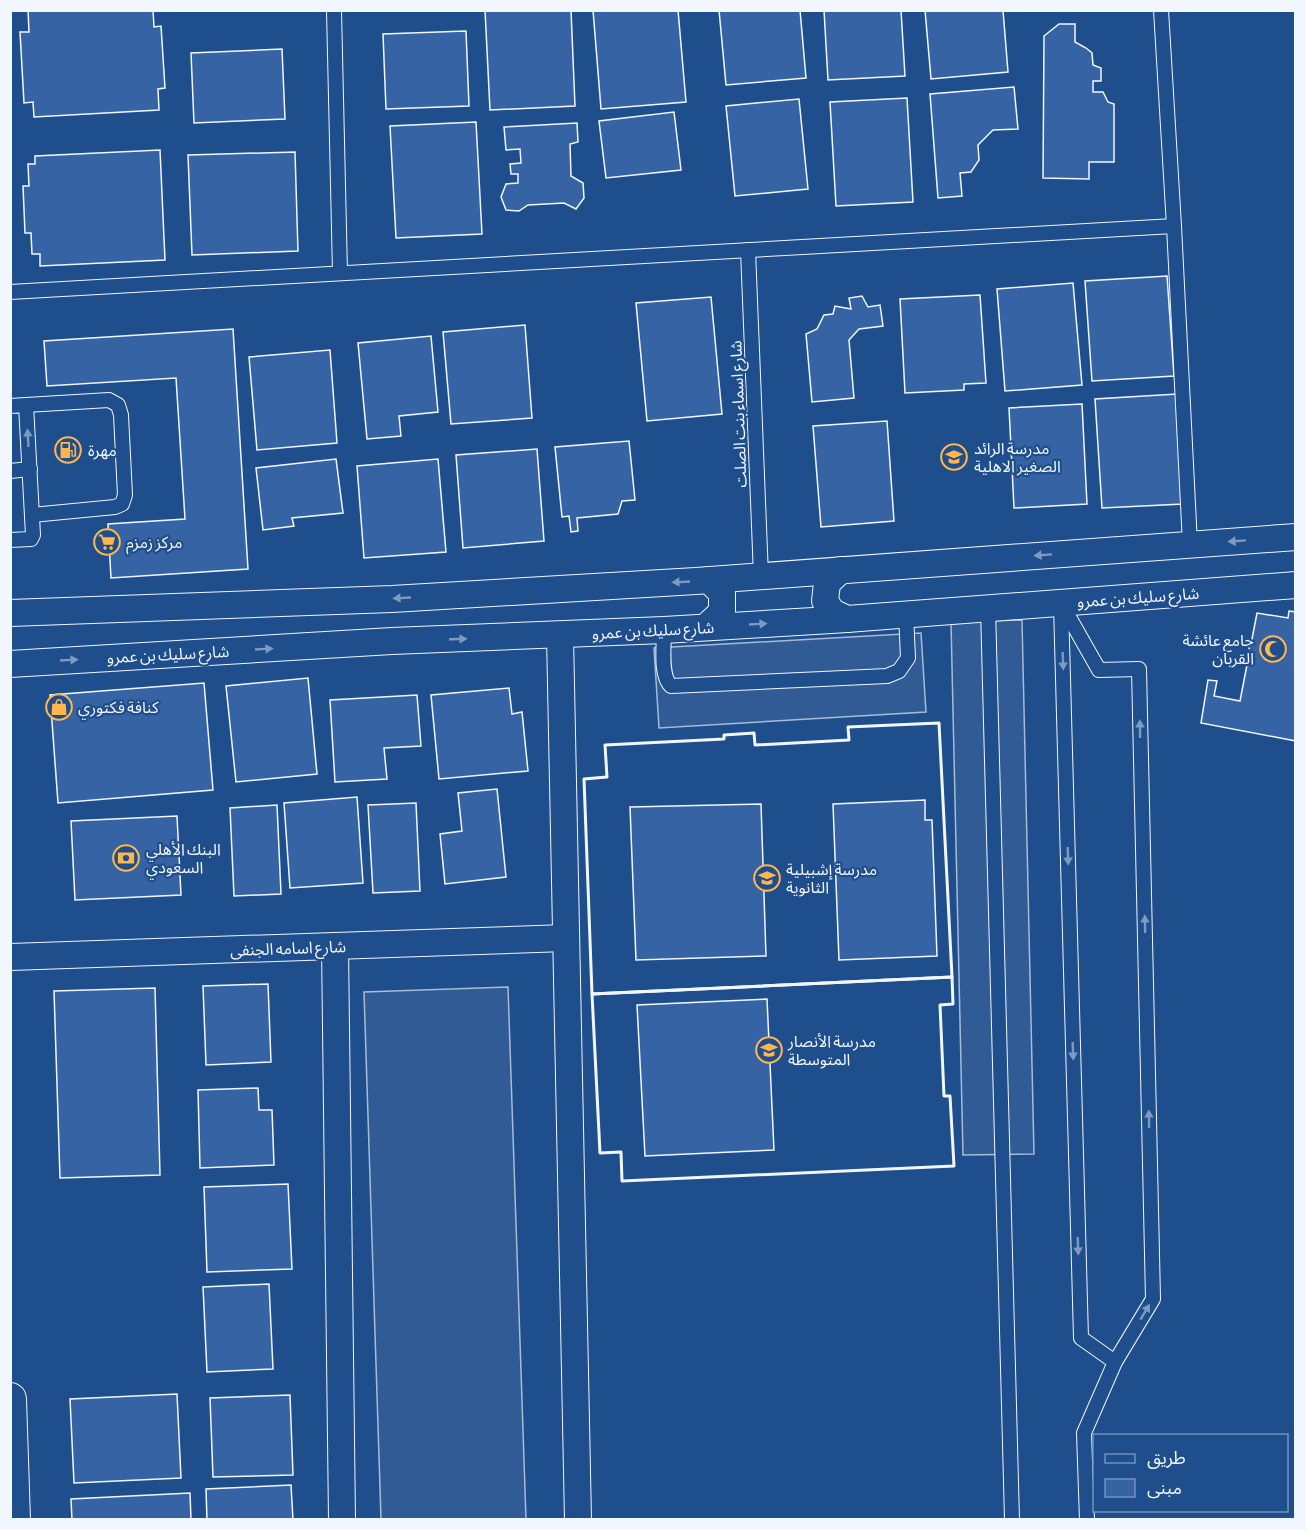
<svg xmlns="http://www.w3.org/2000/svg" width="1306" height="1530" font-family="'Asap Condensed','Noto Sans Arabic',sans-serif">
<rect width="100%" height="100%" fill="#1f4e8c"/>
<g fill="#305b95" stroke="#a8bbd7" stroke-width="1.5">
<polygon points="1022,620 1034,1154 963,1155 951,622"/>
<polygon points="921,633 926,712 659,728 654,648"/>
<polygon points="508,987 526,1519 381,1519 364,992"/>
</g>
<g fill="#3563a3" stroke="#f2f6ff" stroke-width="1.5">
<polygon points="28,10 153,10 154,27 161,26 165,88 158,89 159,110 34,117 33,102 24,103 20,32 29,32"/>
<polygon points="485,10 571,10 575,106 490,110"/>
<polygon points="593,10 678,10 686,102 601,109"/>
<polygon points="719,10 800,10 806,78 726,85"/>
<polygon points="824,10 901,10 905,76 828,80"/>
<polygon points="925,10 1003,10 1008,72 931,79"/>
<polygon points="1059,24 1075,24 1075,42 1086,48 1092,53 1093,65 1101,68 1101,81 1093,81 1093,92 1103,92 1108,102 1114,104 1114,162 1089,162 1089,179 1043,178 1044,36"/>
<polygon points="466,31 469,106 386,109 383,34"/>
<polygon points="282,49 285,119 194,123 191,53"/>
<polygon points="1014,87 1018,129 993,130 978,145 979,160 971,172 960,173 962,196 938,198 930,94"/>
<polygon points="907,98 913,202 836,206 830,102"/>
<polygon points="799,99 808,189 735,196 726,106"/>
<polygon points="674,112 681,170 606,178 599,121"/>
<polygon points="476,122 482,234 396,238 390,126"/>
<polygon points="577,123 578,142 570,144 571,176 583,183 584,198 576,209 564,203 528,205 519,211 506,210 501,197 506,184 518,183 518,174 511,174 510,164 521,163 520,149 506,150 504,127"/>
<polygon points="160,150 165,260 40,266 40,254 32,254 31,233 25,233 23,186 29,186 28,164 35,164 35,156"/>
<polygon points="295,152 298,251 192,255 188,155"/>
<polygon points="1167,276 1174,376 1092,381 1085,281"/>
<polygon points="1073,283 1082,385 1005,391 997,289"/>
<polygon points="980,295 986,383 964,384 964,390 905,393 900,299"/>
<polygon points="862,296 868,307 880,305 883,326 859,329 849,340 854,398 812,402 806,334 817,329 824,315 833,314 835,306 851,309 849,298"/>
<polygon points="711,297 722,414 647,421 636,303"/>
<polygon points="525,325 532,418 451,424 443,332"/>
<polygon points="233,329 248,569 111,578 108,524 185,519 176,378 47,386 44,341"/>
<polygon points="431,336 438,412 399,416 401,436 367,439 358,343"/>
<polygon points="330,350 337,443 257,450 249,357"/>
<polygon points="1177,394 1183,504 1102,508 1095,399"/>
<polygon points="1082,404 1087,504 1014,508 1009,408"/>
<polygon points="887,421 894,521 821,527 813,426"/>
<polygon points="629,441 635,500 622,501 618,514 577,518 578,531 571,532 569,516 562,517 555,447"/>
<polygon points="537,449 544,541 463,548 456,455"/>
<polygon points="336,459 343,513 292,518 294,526 263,530 256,468"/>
<polygon points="438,459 446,552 364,558 357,466"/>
<polygon points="1289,611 1296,612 1296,741 1201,723 1208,680 1217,681 1214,696 1240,701 1257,613 1288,618"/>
<polygon points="308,678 317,774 236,782 226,686"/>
<polygon points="204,683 213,790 58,803 50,695"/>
<polygon points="509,688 512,714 522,712 528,771 439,779 431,695"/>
<polygon points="417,695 421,746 384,748 387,779 335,782 330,700"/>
<polygon points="497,789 506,877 445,884 440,834 462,831 458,793"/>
<polygon points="357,797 363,883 290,888 284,803"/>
<polygon points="925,800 925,820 932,820 937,956 839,960 833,804"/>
<polygon points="416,803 420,891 373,893 368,805"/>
<polygon points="761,804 766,956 636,960 630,807"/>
<polygon points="277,805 281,894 234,896 230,808"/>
<polygon points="177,816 181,895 75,900 71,821"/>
<polygon points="268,984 271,1062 206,1065 203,986"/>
<polygon points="155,988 160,1175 60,1178 54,991"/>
<polygon points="767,999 774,1150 645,1156 637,1005"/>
<polygon points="258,1088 259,1110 272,1110 274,1165 200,1168 198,1090"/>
<polygon points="288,1184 292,1269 207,1272 204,1187"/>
<polygon points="269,1284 273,1369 207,1372 203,1287"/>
<polygon points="177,1394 181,1478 74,1483 70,1399"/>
<polygon points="290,1395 293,1475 213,1477 210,1398"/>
<polygon points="291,1485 293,1520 207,1520 206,1489"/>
<polygon points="190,1493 191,1520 72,1520 71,1499"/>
</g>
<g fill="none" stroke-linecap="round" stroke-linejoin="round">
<g stroke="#f2f6ff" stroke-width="16">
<g id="service">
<polyline points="334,10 340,273"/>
<polyline points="1174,226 1190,544"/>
<polyline points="748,250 761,576"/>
<polyline points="10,292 1174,226 1161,10"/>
<polyline points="26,405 109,400 118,405 121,415 125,495 122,504 115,507 32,515"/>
<polyline points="10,406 26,405 33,535 31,539 10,540"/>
<polyline points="10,471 30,469"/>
<polyline points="1061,603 1099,670 1139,669 1153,1299 1115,1362 1084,1433 1087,1520"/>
<polyline points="1061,605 1081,1338 1115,1362"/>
<polyline points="988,608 1012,1520"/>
<path d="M 664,630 C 664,646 660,676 671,686 L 887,676 L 899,671 L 908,658 L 906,614"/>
</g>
</g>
<g stroke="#f2f6ff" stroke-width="28">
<g id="minor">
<polyline points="841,570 827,583 825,601 832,612 847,619"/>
<polyline points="10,613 392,599 696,581 1296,537"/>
<polyline points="706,627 722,612 722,593 709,580"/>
<polyline points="560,635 578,1520"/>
<polyline points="10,664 392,641 664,630 847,619 1296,585"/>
<polyline points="335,946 342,1520"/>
<polyline points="10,957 566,938"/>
</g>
</g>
<g stroke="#f2f6ff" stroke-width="34">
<polyline id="tertiary" points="10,1399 14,1520"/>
</g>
<use href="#service" stroke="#1f4e8c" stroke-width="14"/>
<use href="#minor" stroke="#1f4e8c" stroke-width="26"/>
<use href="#tertiary" stroke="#1f4e8c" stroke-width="32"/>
<g stroke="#f2f6ff" stroke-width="3">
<polygon points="939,723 952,977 592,994 584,779 607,777 605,745 724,739 724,735 754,733 755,745 849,740 848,727"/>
<polygon points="952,977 953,1004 940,1005 944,1096 950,1096 954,1166 622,1181 621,1152 600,1153 592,994"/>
</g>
</g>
<defs><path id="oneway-solid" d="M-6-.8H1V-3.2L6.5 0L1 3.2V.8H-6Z" transform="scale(1.5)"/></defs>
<g fill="#7e9ac0">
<use href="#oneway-solid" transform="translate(28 438) rotate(-93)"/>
<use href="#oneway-solid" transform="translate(1237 541) rotate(176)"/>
<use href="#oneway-solid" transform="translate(1043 555) rotate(176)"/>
<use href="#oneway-solid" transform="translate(681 582) rotate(177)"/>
<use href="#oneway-solid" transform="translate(402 598) rotate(177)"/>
<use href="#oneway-solid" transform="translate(758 624) rotate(-3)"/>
<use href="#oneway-solid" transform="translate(458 639) rotate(-2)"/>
<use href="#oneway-solid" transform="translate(264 649) rotate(-3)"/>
<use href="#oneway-solid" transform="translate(69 660) rotate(-3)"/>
<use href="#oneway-solid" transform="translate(1063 661) rotate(88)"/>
<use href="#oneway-solid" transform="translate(1140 729) rotate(-91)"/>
<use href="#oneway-solid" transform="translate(1068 856) rotate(88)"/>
<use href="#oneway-solid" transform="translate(1145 924) rotate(-91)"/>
<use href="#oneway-solid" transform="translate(1073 1051) rotate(88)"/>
<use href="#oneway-solid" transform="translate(1149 1119) rotate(-91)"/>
<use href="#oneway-solid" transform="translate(1078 1246) rotate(88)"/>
<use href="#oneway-solid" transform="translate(1145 1312) rotate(-59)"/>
</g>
<defs>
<g id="fuel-ring" transform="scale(1.35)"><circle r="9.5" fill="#1f4e8c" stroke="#ffb74d" stroke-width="1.5"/><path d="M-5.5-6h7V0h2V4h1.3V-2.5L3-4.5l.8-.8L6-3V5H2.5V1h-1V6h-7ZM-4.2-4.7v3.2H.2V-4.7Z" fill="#ffb74d"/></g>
<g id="school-ring" transform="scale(1.35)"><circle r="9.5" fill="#1f4e8c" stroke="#ffb74d" stroke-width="1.5"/><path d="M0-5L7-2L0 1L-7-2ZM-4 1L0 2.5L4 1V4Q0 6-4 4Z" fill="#ffb74d"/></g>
<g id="supermarket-ring" transform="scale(1.35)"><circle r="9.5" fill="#1f4e8c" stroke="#ffb74d" stroke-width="1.5"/><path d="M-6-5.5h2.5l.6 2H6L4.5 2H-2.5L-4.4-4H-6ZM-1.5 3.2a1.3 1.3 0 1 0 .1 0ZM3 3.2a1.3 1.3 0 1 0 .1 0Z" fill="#ffb74d"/></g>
<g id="mosque-ring" transform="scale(1.35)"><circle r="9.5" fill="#1f4e8c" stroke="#ffb74d" stroke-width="1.5"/><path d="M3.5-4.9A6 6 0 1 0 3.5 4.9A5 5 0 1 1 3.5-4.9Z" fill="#ffb74d"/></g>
<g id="shop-ring" transform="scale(1.35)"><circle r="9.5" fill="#1f4e8c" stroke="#ffb74d" stroke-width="1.5"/><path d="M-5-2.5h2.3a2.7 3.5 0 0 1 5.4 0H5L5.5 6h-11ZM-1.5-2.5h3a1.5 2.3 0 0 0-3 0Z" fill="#ffb74d"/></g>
<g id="bank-ring" transform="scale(1.35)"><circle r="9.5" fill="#1f4e8c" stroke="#ffb74d" stroke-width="1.5"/><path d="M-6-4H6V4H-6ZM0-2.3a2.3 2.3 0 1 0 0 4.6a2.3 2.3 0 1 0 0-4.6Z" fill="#ffb74d"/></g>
</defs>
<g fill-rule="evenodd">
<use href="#fuel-ring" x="68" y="450"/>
<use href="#school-ring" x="954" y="457"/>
<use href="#supermarket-ring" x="107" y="542"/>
<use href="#mosque-ring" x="1273" y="649"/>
<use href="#shop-ring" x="59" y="707"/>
<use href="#bank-ring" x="126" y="858"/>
<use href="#school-ring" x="767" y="878"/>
<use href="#school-ring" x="769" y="1050"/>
</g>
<g text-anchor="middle" stroke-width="4.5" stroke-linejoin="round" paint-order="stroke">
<g font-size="16" fill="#f2f6ff" stroke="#1f4e8c">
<text transform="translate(738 414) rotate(-92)" y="6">شارع اسماء بنت الصلت</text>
<text transform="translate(1138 597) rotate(-4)" y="6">شارع سليك بن عمرو</text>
<text transform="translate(653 630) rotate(-3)" y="6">شارع سليك بن عمرو</text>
<text transform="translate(168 654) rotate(-3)" y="6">شارع سليك بن عمرو</text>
<text transform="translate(288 948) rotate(-2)" y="6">شارع اسامه الجنفى</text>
</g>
<g font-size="16" fill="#f2f6ff" stroke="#1f4e8c" text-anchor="start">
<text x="974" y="454">مدرسة الرائد<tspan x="974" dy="18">الصغير الاهلية</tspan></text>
<text x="88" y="456">مهرة</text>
<text x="126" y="548">مركز زمزم</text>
<text x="1254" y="646" text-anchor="end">جامع عائشة<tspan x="1254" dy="18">القربان</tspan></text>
<text x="78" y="713">كنافة فكتوري</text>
<text x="146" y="855">البنك الأهلي<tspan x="146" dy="18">السعودي</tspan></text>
<text x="786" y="875">مدرسة إشبيلية<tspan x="786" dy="18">الثانوية</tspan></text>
<text x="788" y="1047">مدرسة الأنصار<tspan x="788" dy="18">المتوسطة</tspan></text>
</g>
</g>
<rect width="1306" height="1530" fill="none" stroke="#f2f6ff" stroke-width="24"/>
<rect x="1093" y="1434" width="195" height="78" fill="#1f4e8c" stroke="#7391ba" stroke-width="1.5"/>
<rect x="1105" y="1454" width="30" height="9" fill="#1f4e8c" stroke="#7391ba" stroke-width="1.5"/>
<text x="1147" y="1464" font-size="18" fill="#f2f6ff">طريق</text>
<rect x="1105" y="1479" width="30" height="18" fill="#3563a3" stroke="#7391ba" stroke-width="1.5"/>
<text x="1147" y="1494" font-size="18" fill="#f2f6ff">مبنى</text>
</svg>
